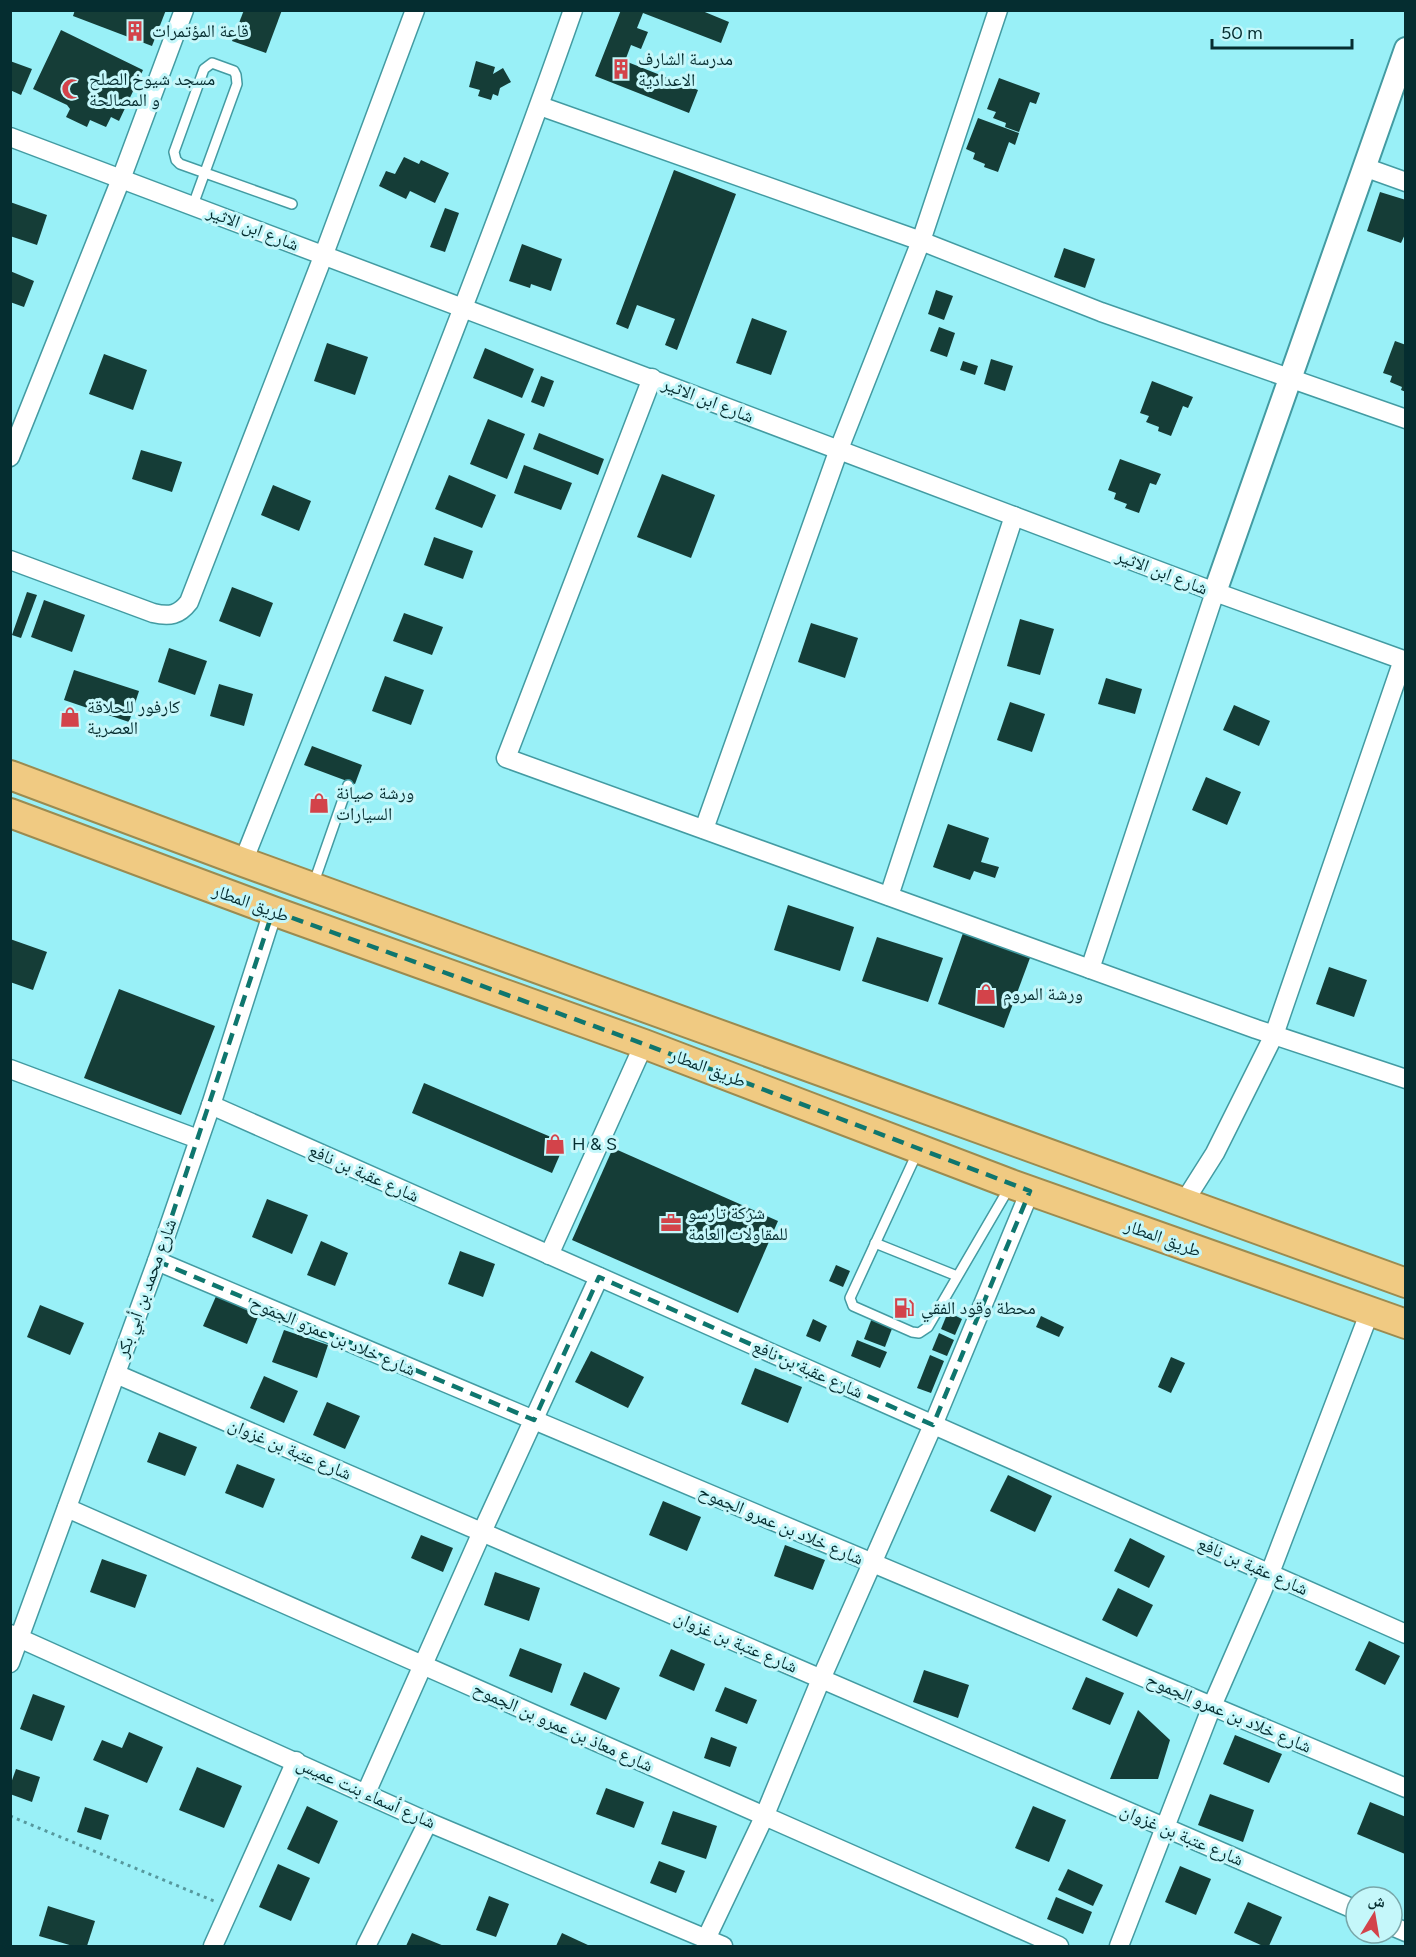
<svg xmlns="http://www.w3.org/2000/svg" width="1416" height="1957" font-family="Figtree,'Noto Naskh Arabic',sans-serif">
<rect width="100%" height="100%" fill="#99f0f7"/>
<g fill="#153d37">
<polygon points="75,10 166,10 152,46 73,16"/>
<polygon points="244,10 282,10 266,53 232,41"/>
<polygon points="621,10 700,10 729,22 721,43 643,13 637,28 648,32 641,49 631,45 625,61 698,90 689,113 595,76"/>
<polygon points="61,30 143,70 119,121 111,117 106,127 90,120 87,127 66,117 70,109 67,105 33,89"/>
<polygon points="10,61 32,69 21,95 10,90"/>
<polygon points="476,61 495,67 493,74 503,68 511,82 500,88 498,96 493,94 491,100 478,96 480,90 469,87"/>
<polygon points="999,78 1040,93 1036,104 1030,102 1019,132 1005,127 1006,123 993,118 996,112 987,109"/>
<polygon points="978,118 1019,133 1015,145 1009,142 998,172 984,167 985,164 973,159 975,153 966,149"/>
<polygon points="404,157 419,164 421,160 449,173 435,203 410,191 406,199 379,186 386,171 395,174"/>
<polygon points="674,170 736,194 677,350 665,345 675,319 637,305 628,329 616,324"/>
<polygon points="1380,192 1406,200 1406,232 1401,243 1367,231"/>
<polygon points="10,202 47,215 37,245 10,236"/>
<polygon points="445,208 459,213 445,252 430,247"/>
<polygon points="522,244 562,259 551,291 531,284 530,288 509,281"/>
<polygon points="1064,248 1095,259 1085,288 1054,277"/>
<polygon points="10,271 34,281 24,307 10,302"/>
<polygon points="936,290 953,296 944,320 928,314"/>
<polygon points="752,318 787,331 771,375 736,363"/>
<polygon points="939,327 955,333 947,357 930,351"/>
<polygon points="1395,341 1406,345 1406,392 1401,390 1402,387 1390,382 1392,376 1383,373"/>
<polygon points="327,343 368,357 355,395 314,381"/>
<polygon points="485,348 534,369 522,398 473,378"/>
<polygon points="104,354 147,370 133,410 89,394"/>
<polygon points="991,359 1013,366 1005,391 984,384"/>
<polygon points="963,361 978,366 975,375 960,370"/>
<polygon points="541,376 554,381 544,407 531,402"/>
<polygon points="1152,381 1193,397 1188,408 1183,406 1171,436 1158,431 1159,427 1146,422 1149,416 1140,413"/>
<polygon points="488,419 525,434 507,479 470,464"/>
<polygon points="539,433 604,459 598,475 533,449"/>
<polygon points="141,450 182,462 172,492 132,479"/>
<polygon points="1120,459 1161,474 1156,485 1150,483 1139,513 1125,508 1127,504 1114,499 1116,493 1108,490"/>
<polygon points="524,465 572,483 561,510 514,493"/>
<polygon points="662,474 715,495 691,558 637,537"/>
<polygon points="449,475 496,495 482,528 435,509"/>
<polygon points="273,485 311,501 299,531 261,515"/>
<polygon points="434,537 473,551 463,579 424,565"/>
<polygon points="232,587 273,603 260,637 219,621"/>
<polygon points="27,592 37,595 21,638 12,635"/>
<polygon points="44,600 85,615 72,652 31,637"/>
<polygon points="404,613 443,627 432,655 393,641"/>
<polygon points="1020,619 1054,629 1040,675 1007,666"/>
<polygon points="811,623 858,638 845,678 798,662"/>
<polygon points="169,648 207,661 195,695 158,682"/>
<polygon points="74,670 139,691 129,722 64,700"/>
<polygon points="385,676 424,690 411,725 372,711"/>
<polygon points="1106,678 1142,689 1135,714 1098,704"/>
<polygon points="219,684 253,694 244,726 210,716"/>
<polygon points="1010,702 1045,714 1032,752 997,740"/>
<polygon points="1234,705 1270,721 1259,746 1223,730"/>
<polygon points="312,746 362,765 355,784 304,765"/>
<polygon points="1206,777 1241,792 1227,825 1192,810"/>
<polygon points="948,824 989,838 981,862 999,867 995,878 974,871 970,880 933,867"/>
<polygon points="788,905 854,927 840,971 774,950"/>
<polygon points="963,933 1030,958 1004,1028 938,1004"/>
<polygon points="877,937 943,958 928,1002 862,981"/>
<polygon points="10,939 47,952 33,990 10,982"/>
<polygon points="1329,967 1367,980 1354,1017 1316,1004"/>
<polygon points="119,989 215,1026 181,1115 84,1078"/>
<polygon points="424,1083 565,1143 552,1173 412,1113"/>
<polygon points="613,1148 778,1221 738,1313 572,1240"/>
<polygon points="267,1199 308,1215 292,1254 252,1237"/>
<polygon points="321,1241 348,1253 335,1286 307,1275"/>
<polygon points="460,1251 495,1264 483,1297 448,1284"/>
<polygon points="836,1265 850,1271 843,1287 829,1281"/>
<polygon points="217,1294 260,1312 247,1344 203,1326"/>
<polygon points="40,1305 84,1323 70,1355 27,1337"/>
<polygon points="948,1312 962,1319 955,1335 941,1329"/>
<polygon points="1041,1316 1064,1327 1059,1337 1036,1327"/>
<polygon points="872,1318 893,1326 885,1347 864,1339"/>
<polygon points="813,1319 827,1326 820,1342 806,1336"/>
<polygon points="284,1330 328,1345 317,1378 272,1362"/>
<polygon points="939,1333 954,1340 947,1356 932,1350"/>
<polygon points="857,1340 887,1352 880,1368 851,1356"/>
<polygon points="591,1351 644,1377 628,1408 575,1382"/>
<polygon points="930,1355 944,1361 931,1393 917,1388"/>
<polygon points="1171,1357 1185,1363 1171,1393 1158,1387"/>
<polygon points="755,1368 802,1387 788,1423 741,1404"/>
<polygon points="264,1376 298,1391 284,1423 250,1408"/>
<polygon points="327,1402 360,1416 345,1449 313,1435"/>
<polygon points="159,1432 197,1447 185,1476 147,1462"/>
<polygon points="237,1464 275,1479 263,1508 225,1493"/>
<polygon points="1008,1475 1052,1496 1035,1532 990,1511"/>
<polygon points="663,1501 701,1517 687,1551 649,1535"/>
<polygon points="421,1535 453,1548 443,1572 411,1558"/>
<polygon points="1130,1538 1165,1556 1149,1588 1114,1571"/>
<polygon points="785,1545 825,1560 813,1590 774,1576"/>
<polygon points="102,1559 147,1575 135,1608 90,1592"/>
<polygon points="495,1572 540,1588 529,1621 484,1605"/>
<polygon points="1118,1588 1153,1605 1137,1637 1102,1620"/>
<polygon points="1369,1641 1400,1656 1385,1685 1355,1670"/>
<polygon points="520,1648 562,1664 552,1693 509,1676"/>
<polygon points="671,1649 705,1664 694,1691 659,1676"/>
<polygon points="924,1670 969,1685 958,1718 913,1702"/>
<polygon points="584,1672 620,1688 606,1720 570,1705"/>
<polygon points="1086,1677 1124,1693 1110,1725 1072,1709"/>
<polygon points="725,1687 757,1700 747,1724 715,1711"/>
<polygon points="33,1694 65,1706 52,1741 20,1729"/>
<polygon points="1138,1710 1170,1740 1158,1779 1110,1779"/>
<polygon points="129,1732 163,1747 147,1783 93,1760 102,1740 122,1748"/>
<polygon points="1235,1735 1282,1754 1269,1783 1223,1764"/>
<polygon points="711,1737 737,1747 730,1767 704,1758"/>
<polygon points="197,1767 242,1786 224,1828 179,1810"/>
<polygon points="16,1769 40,1777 32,1802 10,1794 10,1786"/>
<polygon points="606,1788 644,1802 634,1828 596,1814"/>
<polygon points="1210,1794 1254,1810 1243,1842 1198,1825"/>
<polygon points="1370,1802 1406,1817 1405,1854 1357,1834"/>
<polygon points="307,1806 338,1821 319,1864 287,1849"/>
<polygon points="1033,1806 1066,1820 1049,1862 1015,1848"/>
<polygon points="85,1807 109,1815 101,1840 77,1832"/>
<polygon points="673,1811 717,1826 706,1859 661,1844"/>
<polygon points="659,1861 685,1871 676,1893 650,1883"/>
<polygon points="278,1864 310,1878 291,1921 259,1907"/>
<polygon points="1180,1866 1211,1879 1196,1915 1165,1902"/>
<polygon points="1068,1869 1103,1885 1093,1906 1058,1890"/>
<polygon points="489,1896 509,1904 496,1937 476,1930"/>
<polygon points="1056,1897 1092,1912 1083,1934 1047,1919"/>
<polygon points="1248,1902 1282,1917 1269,1946 1263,1946 1234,1933"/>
<polygon points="48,1906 95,1921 87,1946 73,1946 39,1936"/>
<polygon points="412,1933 444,1946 406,1946"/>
<polygon points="562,1933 590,1946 556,1946"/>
</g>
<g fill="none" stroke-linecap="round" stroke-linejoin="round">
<g stroke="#439ba2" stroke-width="12">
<g id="service">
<polyline points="193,205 237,84 236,75 234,71 212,63 204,69 174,152 176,160 180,164 292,204"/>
<polyline points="313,885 348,785"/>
<polyline points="917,1153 850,1298 853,1306 912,1332 919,1333 928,1327 1009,1188"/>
<polyline points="875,1243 957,1276"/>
</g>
</g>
<g stroke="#439ba2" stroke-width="21">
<g id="minor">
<polyline points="540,106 921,241 1101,312 1406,419"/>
<polyline points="10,137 1215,592 1406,661"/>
<polyline points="1364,167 1406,182"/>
<polyline points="652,378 506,758 1256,1029 1406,1079"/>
<polyline points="10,457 121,179 184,10"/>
<path d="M 10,560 L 153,613 C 170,617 179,615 189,602 L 324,254 L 415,10"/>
<polyline points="704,829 839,449 921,241 998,10"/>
<path d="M 243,862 C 355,579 472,298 573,10"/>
<polyline points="889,896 1014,516"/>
<polyline points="1090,969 1215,592"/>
<polyline points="10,1069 198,1139"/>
<polyline points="211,1105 1406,1634"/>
<polyline points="1184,1202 1215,1153 1274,1035 1403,660"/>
<polyline points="549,1255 644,1044"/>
<polyline points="157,1261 1406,1788"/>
<polyline points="116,1374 1356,1910"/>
<polyline points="67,1508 1059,1946"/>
<polyline points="10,1634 428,1822 723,1946"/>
<polyline points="10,1663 157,1261 211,1105 273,911"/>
<polyline points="366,1793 482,1532 599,1277"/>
<polyline points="1392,1926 1406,1932"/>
<polyline points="706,1939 764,1817 821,1679 933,1425 1030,1191"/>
<polyline points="213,1946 296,1761"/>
<polyline points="366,1946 428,1822"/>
<polyline points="1119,1946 1212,1706 1270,1573 1370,1311"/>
</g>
</g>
<g stroke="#439ba2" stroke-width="26">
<polyline id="tertiary" points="1215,592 1406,49"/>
</g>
<g stroke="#9b8b51" stroke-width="32">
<g id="trunk">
<polyline points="10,775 243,862 1406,1283"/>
<polyline points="10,813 273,911 644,1044 1011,1184 1406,1324"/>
</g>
</g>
<polyline stroke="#56989d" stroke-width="3" stroke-dasharray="3 4.5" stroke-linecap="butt" points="10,1816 214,1901"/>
<use href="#service" stroke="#fff" stroke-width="9"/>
<use href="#minor" stroke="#fff" stroke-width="18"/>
<use href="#tertiary" stroke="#fff" stroke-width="22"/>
<use href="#trunk" stroke="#f0ca82" stroke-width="28"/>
</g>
<path fill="none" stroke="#0f766e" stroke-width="4.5" stroke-dasharray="12 8" stroke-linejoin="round" d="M 273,911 L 644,1044 L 1030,1191 L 933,1425 L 599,1277 L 534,1420 L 157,1261 Z"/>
<defs>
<g id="building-bare" transform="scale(1.62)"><path d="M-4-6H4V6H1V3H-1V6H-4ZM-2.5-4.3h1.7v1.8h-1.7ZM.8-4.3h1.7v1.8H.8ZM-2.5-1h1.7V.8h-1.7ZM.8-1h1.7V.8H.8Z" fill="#d3434a" stroke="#c5f7fa" stroke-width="2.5" paint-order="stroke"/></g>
<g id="mosque-bare" transform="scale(1.62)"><path d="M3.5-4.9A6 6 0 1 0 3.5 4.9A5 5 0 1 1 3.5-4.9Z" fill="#d3434a" stroke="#c5f7fa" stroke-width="2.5" paint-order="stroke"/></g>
<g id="shop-bare" transform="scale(1.62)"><path d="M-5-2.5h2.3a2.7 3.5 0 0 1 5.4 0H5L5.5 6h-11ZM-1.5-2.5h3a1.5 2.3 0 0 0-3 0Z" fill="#d3434a" stroke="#c5f7fa" stroke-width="2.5" paint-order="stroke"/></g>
<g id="office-bare" transform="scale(1.62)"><path d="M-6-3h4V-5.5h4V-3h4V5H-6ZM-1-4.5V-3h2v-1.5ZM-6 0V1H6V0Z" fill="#d3434a" stroke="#c5f7fa" stroke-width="2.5" paint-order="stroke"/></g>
<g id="fuel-bare" transform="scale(1.62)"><path d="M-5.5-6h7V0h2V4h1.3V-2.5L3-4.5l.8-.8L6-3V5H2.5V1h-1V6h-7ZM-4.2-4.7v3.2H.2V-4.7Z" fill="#d3434a" stroke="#c5f7fa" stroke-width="2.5" paint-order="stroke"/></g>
</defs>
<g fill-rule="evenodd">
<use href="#building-bare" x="135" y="31"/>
<use href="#building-bare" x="621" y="69"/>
<use href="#mosque-bare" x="72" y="89"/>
<use href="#shop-bare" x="70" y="717"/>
<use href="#shop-bare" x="319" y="803"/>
<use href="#shop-bare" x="986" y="994"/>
<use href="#shop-bare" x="555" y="1144"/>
<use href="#office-bare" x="671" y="1223"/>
<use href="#fuel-bare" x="904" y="1308"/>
</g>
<g text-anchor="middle" stroke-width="6" stroke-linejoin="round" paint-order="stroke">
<g font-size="18" fill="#052d30" stroke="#c5f7fa" text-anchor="start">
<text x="152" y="37">قاعة المؤتمرات</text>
<text x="638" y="65">مدرسة الشارف<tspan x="638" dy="21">الاعدادية</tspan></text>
<text x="89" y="85">مسجد شيوخ الصلح<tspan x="89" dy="21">و المصالحة</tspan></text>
<text x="87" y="713">كارفور للحلاقة<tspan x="87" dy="21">العصرية</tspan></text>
<text x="336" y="799">ورشة صيانة<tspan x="336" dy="21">السيارات</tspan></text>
<text x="1003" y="1000">ورشة المروم</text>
<text x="572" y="1150">H &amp; S</text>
<text x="688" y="1219">شركة تارسو<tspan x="688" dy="21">للمقاولات العامة</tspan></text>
<text x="921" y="1314">محطة وقود الفقي</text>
</g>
<g font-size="18" fill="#052d30" stroke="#c5f7fa">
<text transform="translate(253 228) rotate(21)" y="6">شارع ابن الاثير</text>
<text transform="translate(708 400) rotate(21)" y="6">شارع ابن الاثير</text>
<text transform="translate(1162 572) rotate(21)" y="6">شارع ابن الاثير</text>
<text transform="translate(251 903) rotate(20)" y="6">طريق المطار</text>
<text transform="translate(708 1068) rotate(21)" y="6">طريق المطار</text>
<text transform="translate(364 1173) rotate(24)" y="6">شارع عقبة بن نافع</text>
<text transform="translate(1163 1238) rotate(20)" y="6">طريق المطار</text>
<text transform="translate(146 1288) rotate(-70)" y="6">شارع محمد بن أبي بكر</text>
<text transform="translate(333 1336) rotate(23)" y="6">شارع خلاد بن عمرو الجموح</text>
<text transform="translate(808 1369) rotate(24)" y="6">شارع عقبة بن نافع</text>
<text transform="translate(290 1449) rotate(23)" y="6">شارع عتبة بن غزوان</text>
<text transform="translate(781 1525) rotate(23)" y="6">شارع خلاد بن عمرو الجموح</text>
<text transform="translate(1253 1566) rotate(24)" y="6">شارع عقبة بن نافع</text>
<text transform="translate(736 1642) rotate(23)" y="6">شارع عتبة بن غزوان</text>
<text transform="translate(1229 1713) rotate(23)" y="6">شارع خلاد بن عمرو الجموح</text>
<text transform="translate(563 1727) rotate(24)" y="6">شارع معاذ بن عمرو بن الجموح</text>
<text transform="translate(366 1793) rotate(24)" y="6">شارع أسماء بنت عميس</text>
<text transform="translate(1182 1835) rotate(23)" y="6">شارع عتبة بن غزوان</text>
</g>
</g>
<rect width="1416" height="1957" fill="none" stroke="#052d30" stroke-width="24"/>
<g transform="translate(1374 1915) rotate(11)"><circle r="28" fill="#c5f7fa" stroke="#78a6a9" stroke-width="1.5"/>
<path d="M0-4.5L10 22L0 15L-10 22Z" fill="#d3434a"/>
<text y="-9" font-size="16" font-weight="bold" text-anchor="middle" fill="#052d30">ش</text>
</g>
<path d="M1212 39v9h140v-9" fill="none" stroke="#052d30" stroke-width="3"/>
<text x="1221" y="39" font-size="18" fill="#052d30" stroke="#c5f7fa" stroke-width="4.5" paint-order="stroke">50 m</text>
</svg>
